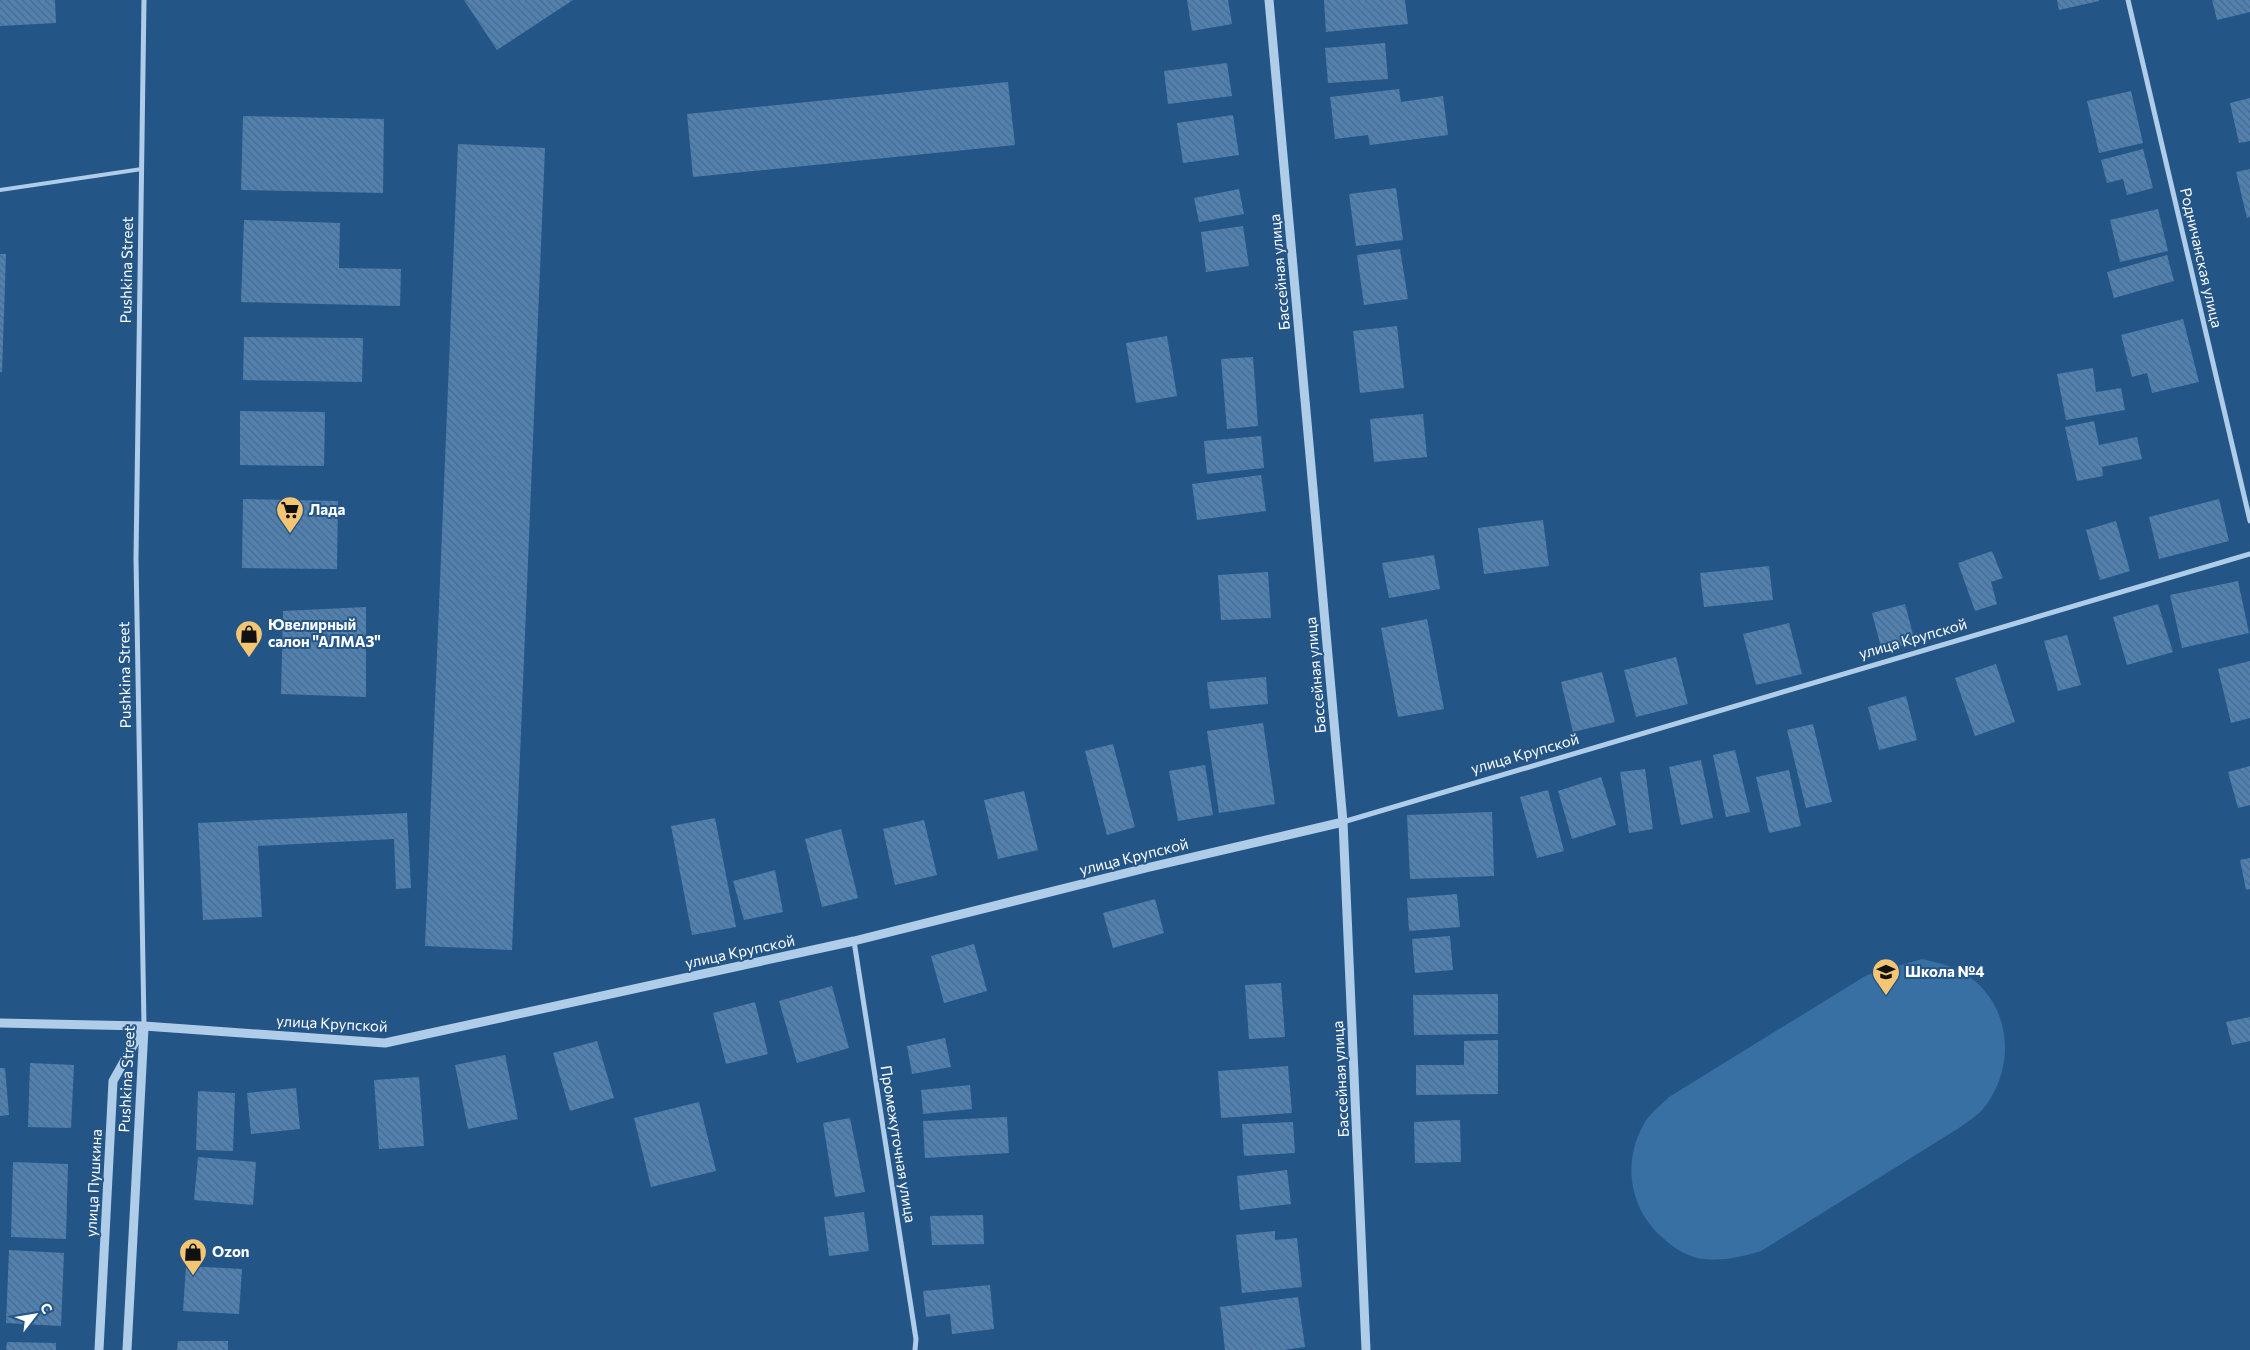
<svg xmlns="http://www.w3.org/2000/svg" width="2250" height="1350" font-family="Commissioner,sans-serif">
<defs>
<pattern id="building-back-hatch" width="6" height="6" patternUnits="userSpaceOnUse" patternTransform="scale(1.25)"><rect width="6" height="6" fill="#5081b1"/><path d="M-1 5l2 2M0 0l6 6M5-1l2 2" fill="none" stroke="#4e6984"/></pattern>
</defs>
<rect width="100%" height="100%" fill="#245587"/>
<path fill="#3870a4" d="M 1922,959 C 1940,963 1959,967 1975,981 C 2013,1014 2014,1071 1983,1109 C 1977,1116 1967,1122 1959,1128 L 1761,1251 C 1741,1257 1725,1261 1704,1259 C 1690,1258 1675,1249 1664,1239 C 1628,1209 1621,1158 1647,1119 C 1653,1111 1662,1104 1669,1097 L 1867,975 Z"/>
<g fill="url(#building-back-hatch)">
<polygon points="0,0 55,0 56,23 0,26"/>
<polygon points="464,0 573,0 497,50"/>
<polygon points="1187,0 1228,0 1232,24 1192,31"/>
<polygon points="1324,0 1405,0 1408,24 1326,32"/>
<polygon points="2057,0 2099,0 2099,1 2059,10"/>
<polygon points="2212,0 2250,0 2250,12 2217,20"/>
<polygon points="1385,43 1388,79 1328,83 1325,48"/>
<polygon points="1227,63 1232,96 1168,104 1164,71"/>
<polygon points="1008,82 1015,145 693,177 687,114"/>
<polygon points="1399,89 1401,102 1443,96 1448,135 1370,145 1368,135 1335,139 1330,97"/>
<polygon points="2131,91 2143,143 2099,153 2087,101"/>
<polygon points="2250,98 2250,141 2239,143 2230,103"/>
<polygon points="1233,115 1239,155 1183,163 1177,123"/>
<polygon points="243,116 384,119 383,193 241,190"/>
<polygon points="458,144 545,148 512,950 425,946"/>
<polygon points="2143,149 2153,188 2127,195 2123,179 2107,183 2101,160"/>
<polygon points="2250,169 2250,217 2247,218 2236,172"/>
<polygon points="1396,188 1403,240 1356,246 1349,194"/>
<polygon points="1239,189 1244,214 1199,222 1194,198"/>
<polygon points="2158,209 2168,251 2120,262 2110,220"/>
<polygon points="244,220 340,223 339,268 401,269 400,306 241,302"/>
<polygon points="1243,226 1249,266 1206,272 1201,232"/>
<polygon points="1400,249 1408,299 1364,305 1357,255"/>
<polygon points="0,254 6,254 2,372 0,372"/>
<polygon points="2167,255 2174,281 2114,298 2107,272"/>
<polygon points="2183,319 2199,382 2152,393 2147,373 2132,377 2121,335"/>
<polygon points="1397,326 1404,388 1360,393 1353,331"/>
<polygon points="1167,336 1177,396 1136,403 1126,343"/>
<polygon points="244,337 363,338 362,382 243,380"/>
<polygon points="1253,357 1258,426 1227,429 1221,359"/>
<polygon points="2093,368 2096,392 2121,388 2125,410 2066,420 2057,374"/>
<polygon points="240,411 325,412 324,466 240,465"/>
<polygon points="1423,414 1427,457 1374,462 1370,419"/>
<polygon points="2094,421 2099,445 2137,437 2142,459 2102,467 2103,476 2077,481 2065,427"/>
<polygon points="1261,436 1264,468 1207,474 1204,441"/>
<polygon points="1261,475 1266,511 1197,520 1192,484"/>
<polygon points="243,499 338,501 337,569 242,568"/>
<polygon points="2219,499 2229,541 2159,559 2149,517"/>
<polygon points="1543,520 1549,566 1484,574 1478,528"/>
<polygon points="2116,521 2130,571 2100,580 2086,530"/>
<polygon points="1992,551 2003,578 1991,582 1997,604 1975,611 1958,563"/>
<polygon points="1434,555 1440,589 1389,598 1382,563"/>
<polygon points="1769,566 1773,600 1704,607 1700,573"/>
<polygon points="1268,572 1271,618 1221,620 1218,575"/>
<polygon points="2238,581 2249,633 2182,648 2170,595"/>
<polygon points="1905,604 1915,642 1882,651 1872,613"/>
<polygon points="2158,604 2173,652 2127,665 2113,617"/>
<polygon points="366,607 366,697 281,694 283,611"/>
<polygon points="1427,619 1444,709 1398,717 1381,628"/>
<polygon points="1789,623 1802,674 1756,685 1743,634"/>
<polygon points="2067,635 2081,685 2058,691 2044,641"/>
<polygon points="1676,657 1688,704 1636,717 1624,670"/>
<polygon points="2250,661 2250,718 2231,723 2218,669"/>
<polygon points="1996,664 2015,722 1975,736 1955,678"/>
<polygon points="1602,672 1615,722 1573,732 1561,682"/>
<polygon points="1266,677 1268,704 1210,709 1207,682"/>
<polygon points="1906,696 1917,740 1879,750 1868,707"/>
<polygon points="1263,723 1275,804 1219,813 1207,731"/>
<polygon points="1813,724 1832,802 1806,808 1787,730"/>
<polygon points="1113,744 1135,827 1107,835 1085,751"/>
<polygon points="1735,750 1750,812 1726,817 1713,755"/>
<polygon points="1701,760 1713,818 1681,825 1669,767"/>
<polygon points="1205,765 1213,815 1178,821 1169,771"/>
<polygon points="2250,766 2250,805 2238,808 2228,772"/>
<polygon points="1645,769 1653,829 1629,833 1620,772"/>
<polygon points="1789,770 1801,826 1769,833 1756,777"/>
<polygon points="1601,777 1616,825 1572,839 1558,791"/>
<polygon points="1548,790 1564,851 1537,858 1520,797"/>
<polygon points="1024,791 1038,850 998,859 984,800"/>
<polygon points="1492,812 1494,876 1410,879 1407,815"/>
<polygon points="407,813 411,888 396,889 394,839 258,846 262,917 203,920 198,823"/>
<polygon points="715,818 736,927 692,935 671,826"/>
<polygon points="924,820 937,875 895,885 883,829"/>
<polygon points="841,829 858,898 822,907 805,839"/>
<polygon points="2250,858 2250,889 2246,890 2240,860"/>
<polygon points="775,870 783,912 744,920 733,881"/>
<polygon points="1457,894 1460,927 1409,931 1407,898"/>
<polygon points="1155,899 1164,933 1113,948 1103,913"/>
<polygon points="1450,936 1453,970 1415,973 1412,939"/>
<polygon points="974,944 987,991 944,1003 931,956"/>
<polygon points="1281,983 1285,1037 1249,1039 1245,985"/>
<polygon points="832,986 849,1048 797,1063 779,1001"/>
<polygon points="1498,994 1498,1034 1414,1035 1413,995"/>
<polygon points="755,1002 768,1054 726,1064 713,1013"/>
<polygon points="2250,1017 2250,1041 2232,1045 2226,1022"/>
<polygon points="945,1038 951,1067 912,1074 907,1046"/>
<polygon points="1498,1040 1498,1094 1416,1095 1416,1065 1464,1065 1464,1041"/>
<polygon points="597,1041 614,1098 570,1111 553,1053"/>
<polygon points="505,1055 518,1119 468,1129 455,1065"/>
<polygon points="30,1063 74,1065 71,1128 28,1127"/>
<polygon points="1288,1066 1292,1113 1221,1118 1218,1071"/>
<polygon points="0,1068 5,1068 9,1115 0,1116"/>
<polygon points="419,1077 424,1146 379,1149 374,1080"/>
<polygon points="970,1085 972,1109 923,1114 921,1090"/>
<polygon points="296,1088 300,1129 251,1134 247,1093"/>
<polygon points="198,1091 235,1093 233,1151 196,1150"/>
<polygon points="699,1102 716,1171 651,1187 634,1118"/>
<polygon points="1007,1117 1009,1153 925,1158 923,1121"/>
<polygon points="850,1118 865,1192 835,1197 823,1123"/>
<polygon points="1460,1120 1461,1162 1415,1163 1414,1122"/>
<polygon points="1293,1122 1295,1153 1244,1156 1242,1124"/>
<polygon points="198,1157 256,1162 253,1205 194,1200"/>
<polygon points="13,1162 68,1164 66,1239 11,1237"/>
<polygon points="1287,1170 1291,1204 1240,1210 1237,1176"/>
<polygon points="864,1212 869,1251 829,1256 824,1217"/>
<polygon points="983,1215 984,1244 932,1245 930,1216"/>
<polygon points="1275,1231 1275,1240 1297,1238 1302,1287 1242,1293 1236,1235"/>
<polygon points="9,1250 64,1253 61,1326 6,1323"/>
<polygon points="186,1266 242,1269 239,1314 183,1311"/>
<polygon points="990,1285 994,1329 952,1334 950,1314 926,1317 923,1291"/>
<polygon points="1298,1297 1305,1347 1283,1350 1225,1350 1220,1307"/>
<polygon points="178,1341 228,1341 228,1350 177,1350"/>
<polygon points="7,1342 56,1343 56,1350 6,1350"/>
</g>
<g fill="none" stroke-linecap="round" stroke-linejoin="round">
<polyline stroke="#afcde9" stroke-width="4" points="0,190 142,169"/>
<g stroke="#afcde9" stroke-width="5">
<polyline points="2128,0 2250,521"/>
<polyline points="1343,822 2250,554"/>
<polyline points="854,941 916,1339 915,1350"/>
<polyline points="144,1026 136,558 144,0"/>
</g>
<g stroke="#afcde9" stroke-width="9">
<polyline points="1269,0 1343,822 1366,1350"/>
<polyline points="0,1023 144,1026 385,1043 854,941 1146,868 1343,822"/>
<polyline points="99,1350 113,1081 144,1026"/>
<polyline points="127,1350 144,1028"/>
</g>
</g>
<defs>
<g id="supermarket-pin" transform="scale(1.4375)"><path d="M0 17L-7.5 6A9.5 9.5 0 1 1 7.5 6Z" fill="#f4c673" stroke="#245587"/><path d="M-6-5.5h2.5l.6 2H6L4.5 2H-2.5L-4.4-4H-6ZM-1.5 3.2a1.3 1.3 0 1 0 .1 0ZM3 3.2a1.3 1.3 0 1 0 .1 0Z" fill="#111"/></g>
<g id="shop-pin" transform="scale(1.4375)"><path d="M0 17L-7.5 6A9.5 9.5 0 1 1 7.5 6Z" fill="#f4c673" stroke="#245587"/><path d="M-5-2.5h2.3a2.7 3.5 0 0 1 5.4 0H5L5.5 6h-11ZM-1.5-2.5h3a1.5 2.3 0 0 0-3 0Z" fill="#111"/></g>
<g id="school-pin" transform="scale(1.4375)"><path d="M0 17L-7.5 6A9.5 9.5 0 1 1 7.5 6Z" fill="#f4c673" stroke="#245587"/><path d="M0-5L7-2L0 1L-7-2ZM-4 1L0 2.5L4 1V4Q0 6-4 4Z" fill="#111"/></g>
</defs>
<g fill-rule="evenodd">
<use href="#supermarket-pin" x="290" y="510"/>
<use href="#shop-pin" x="249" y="634"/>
<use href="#school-pin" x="1886" y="972"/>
<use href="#shop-pin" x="193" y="1252"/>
</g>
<g text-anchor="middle" stroke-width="4" stroke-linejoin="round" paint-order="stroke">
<g font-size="15" fill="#fff" stroke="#245587">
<text transform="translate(2201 258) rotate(77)" y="5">Родничанская улица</text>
<text transform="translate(127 270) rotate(-89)" y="5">Pushkina Street</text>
<text transform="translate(1280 272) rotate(-95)" y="5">Бассейная улица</text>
<text transform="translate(1913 639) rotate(-16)" y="5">улица Крупской</text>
<text transform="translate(125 675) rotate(-91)" y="5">Pushkina Street</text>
<text transform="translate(1316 675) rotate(-95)" y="5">Бассейная улица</text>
<text transform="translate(1525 754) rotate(-16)" y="5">улица Крупской</text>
<text transform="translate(1134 857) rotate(-14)" y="5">улица Крупской</text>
<text transform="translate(740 952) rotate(-12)" y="5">улица Крупской</text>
<text transform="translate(332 1024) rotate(3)" y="5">улица Крупской</text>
<text transform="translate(127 1079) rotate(-87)" y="5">Pushkina Street</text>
<text transform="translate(1341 1079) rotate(-93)" y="5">Бассейная улица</text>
<text transform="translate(898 1144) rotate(81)" y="5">Промежуточная улица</text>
<text transform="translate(94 1183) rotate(-87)" y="5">улица Пушкина</text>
</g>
<g font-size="15" font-weight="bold" fill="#fff" stroke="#245587" text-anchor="start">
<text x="309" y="515">Лада</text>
<text x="268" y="630">Ювелирный<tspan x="268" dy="17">салон "АЛМАЗ"</tspan></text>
<text x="1905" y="977">Школа №4</text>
<text x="212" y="1257">Ozon</text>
</g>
</g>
<g transform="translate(35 1315) rotate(59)" stroke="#245587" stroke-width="4" paint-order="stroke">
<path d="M0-4L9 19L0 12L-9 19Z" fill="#ffffff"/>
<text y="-8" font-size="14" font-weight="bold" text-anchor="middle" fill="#ffffff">С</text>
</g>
</svg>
